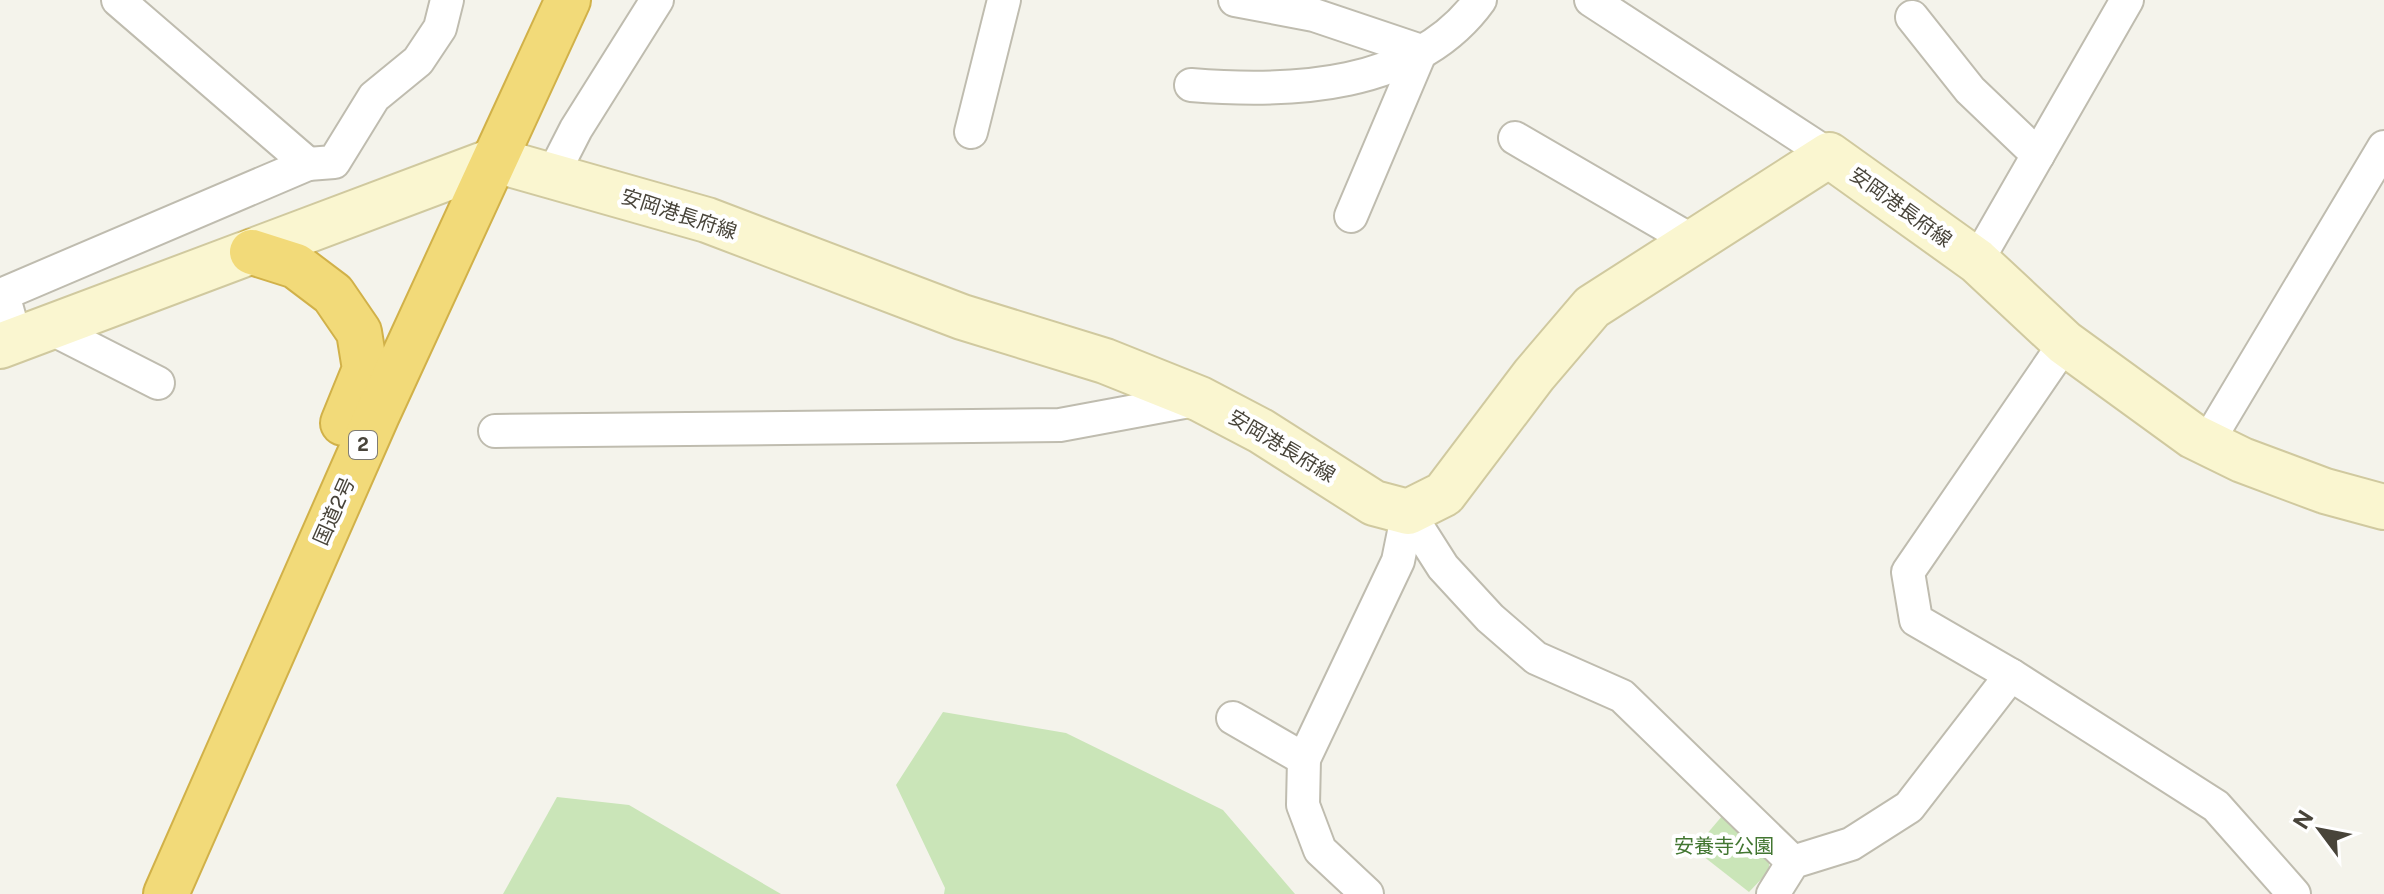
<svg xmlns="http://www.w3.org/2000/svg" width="2384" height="894" font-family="'Public Sans','Noto Sans JP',sans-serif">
<rect width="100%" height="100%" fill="#f4f3eb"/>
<g fill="#cae5b8">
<polygon points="943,712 1066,733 1223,810 1295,894 944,894 945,888 896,785"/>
<polygon points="557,797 629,805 781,894 503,894"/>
<polygon points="1723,815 1769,857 1769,871 1749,892 1694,849"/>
</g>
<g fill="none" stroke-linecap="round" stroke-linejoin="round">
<g stroke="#bfbcaf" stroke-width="36">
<g id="street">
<polyline points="1235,0 1314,15 1421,51"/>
<polyline points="1591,0 1829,155"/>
<polyline points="1912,17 1970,90 2038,155"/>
<path d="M 1191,85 C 1289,93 1416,89 1480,0"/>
<polyline points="971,132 1004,0"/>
<polyline points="1515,138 1696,243"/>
<polyline points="308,164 334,162 374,97 418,61 440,28 447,0"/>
<polyline points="552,176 576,129 657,0"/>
<polyline points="1351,216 1421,51"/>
<polyline points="1977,261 2127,0"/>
<polyline points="50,328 158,383"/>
<polyline points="16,341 3,294 308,164 118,0"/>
<polyline points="2065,343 1908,572 1916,620 2011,675 2216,806 2294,894"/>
<polyline points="495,431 1060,425 1200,399"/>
<polyline points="2207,443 2384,147"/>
<polyline points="1408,512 1443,567 1490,618 1536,658 1622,696 1793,862"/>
<polyline points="1233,718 1304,759"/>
<polyline points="1367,894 1320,850 1303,805 1304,759 1398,561 1408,512"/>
<polyline points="1773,894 1793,862 1851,844 1909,807 2011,675"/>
</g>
</g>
<g stroke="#d0c99f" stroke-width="48">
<polyline id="secondary" points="0,346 495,160 707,220 962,317 1105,361 1200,399 1261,431 1374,503 1408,512 1444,494 1534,375 1592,307 1829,155 1977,261 2065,343 2193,436 2242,460 2325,491 2384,507"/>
</g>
<g stroke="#d1b149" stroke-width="48">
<g id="highway">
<polyline points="252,252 296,266 333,294 359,332 365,369 343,423"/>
<polyline points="166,894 377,415 568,0"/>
</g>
</g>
<use href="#street" stroke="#fff" stroke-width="32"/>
<use href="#secondary" stroke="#faf6d0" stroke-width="44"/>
<use href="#highway" stroke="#f2da79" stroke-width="44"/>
</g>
<g text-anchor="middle" stroke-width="8" stroke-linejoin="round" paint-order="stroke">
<rect fill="#fff" stroke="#7f7c75" stroke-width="2" x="349" y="431" width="28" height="28" rx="6"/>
<g font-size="18" font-weight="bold" fill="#48443a">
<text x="363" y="451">2</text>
</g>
<g font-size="20" fill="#48443a" stroke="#fff">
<text transform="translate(1901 207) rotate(36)" y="7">安岡港長府線</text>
<text transform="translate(679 214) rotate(18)" y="7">安岡港長府線</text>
<text transform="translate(1282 446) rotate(31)" y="7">安岡港長府線</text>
<text transform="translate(334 511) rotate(-66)" y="7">国道2号</text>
</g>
<g font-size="20" fill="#427631" stroke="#fff">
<text x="1724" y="853">安養寺公園</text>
</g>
</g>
<g transform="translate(2320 830) rotate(302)" stroke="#ffffff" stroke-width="6" paint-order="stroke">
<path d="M0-6L14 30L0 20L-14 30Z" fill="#48443a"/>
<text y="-12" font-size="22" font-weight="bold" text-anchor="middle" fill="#48443a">N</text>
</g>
</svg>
